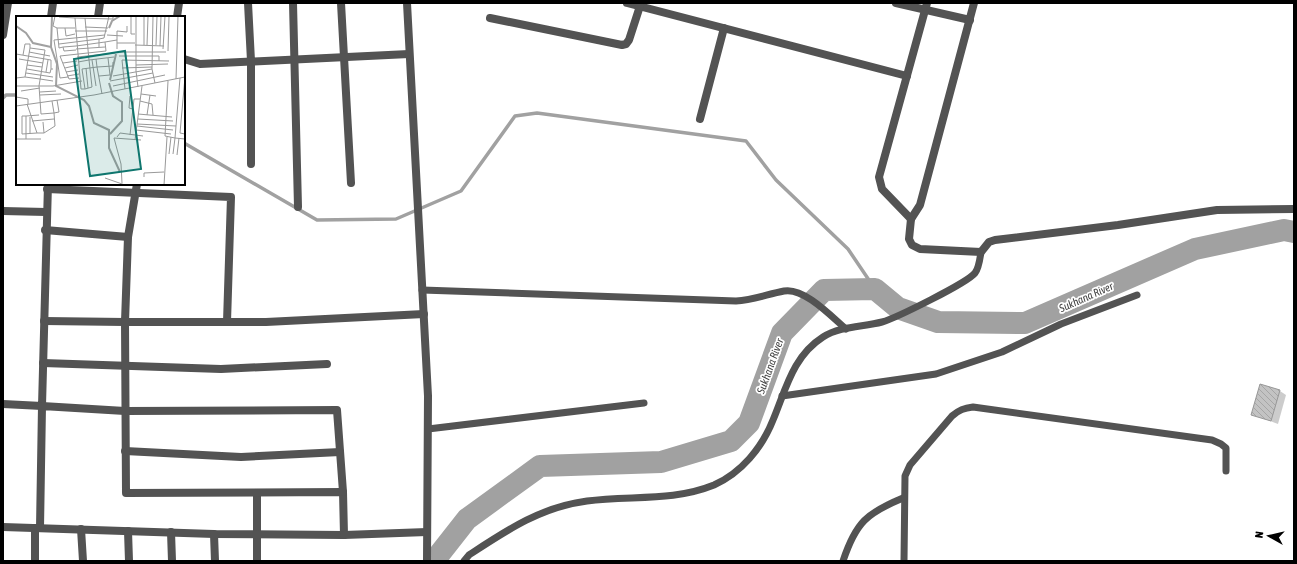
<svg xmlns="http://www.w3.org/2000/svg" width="1297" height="564" font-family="'Asap Condensed',sans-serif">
<defs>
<pattern id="building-back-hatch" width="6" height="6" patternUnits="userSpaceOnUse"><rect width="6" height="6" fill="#c3c3c3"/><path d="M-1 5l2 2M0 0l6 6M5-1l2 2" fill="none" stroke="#a6a6a6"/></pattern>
</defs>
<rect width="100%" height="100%" fill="#fff"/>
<polygon fill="#0003" points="1280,391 1286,395 1278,424 1252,414"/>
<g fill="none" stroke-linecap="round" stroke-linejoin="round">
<g stroke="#a1a1a1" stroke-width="3.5">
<polyline points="3,98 6,95 17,95"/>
<polyline points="184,143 317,220 396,219 461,191 515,116 537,113 746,141 776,180 848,249 875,289"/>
</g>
<polyline stroke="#a1a1a1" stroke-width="22" points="434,561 467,519 540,466 661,462 731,441 749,423 782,333 824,290 875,289 898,308 938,322 1025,323 1195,249 1284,230 1294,232"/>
</g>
<polygon fill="url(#building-back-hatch)" stroke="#979797" points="1260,384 1280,390 1271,421 1251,415"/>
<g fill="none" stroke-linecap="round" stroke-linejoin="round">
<g stroke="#535353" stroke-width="7">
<path d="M 422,290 L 736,301 C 753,300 768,294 784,291 C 804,287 832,317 846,329"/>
<polyline points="782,396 936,374 1002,352 1061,324 1137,295"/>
<polyline points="428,429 644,403"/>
<path d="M 464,561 L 469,555 C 507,530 541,507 587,501 C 630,495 672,502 714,485 C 741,473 762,448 773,420 C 786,389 793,356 823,337 C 840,326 863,327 882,322 C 896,318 967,283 975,273 C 979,268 980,258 981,252"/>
<path d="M 843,561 C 856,522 867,513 903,498"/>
<path d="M 904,561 L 905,476 L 910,465 L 952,416 C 959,410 964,408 973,407 L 1212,440 L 1221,444 L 1226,448 L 1226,471"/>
</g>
<g stroke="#535353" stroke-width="8">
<polyline points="248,3 251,61 251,164"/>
<polyline points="293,3 298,207"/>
<polyline points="341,3 351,183"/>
<polyline points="627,3 907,76"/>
<polyline points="896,3 970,20"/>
<polyline points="974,3 920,205 911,219 909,239 912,245 920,249 981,252 989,242 995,240 1118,225 1217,210 1294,209"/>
<polyline points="51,17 53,3"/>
<polyline points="98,17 100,3"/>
<polyline points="177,17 179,3"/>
<polyline points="490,18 622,45 626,44 629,40 640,6"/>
<polyline points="3,35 8,3"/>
<polyline points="184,59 200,64 409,54"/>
<polyline points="700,119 724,28"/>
<polyline points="47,189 231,197 227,322"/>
<polyline points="3,211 46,212"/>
<polyline points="911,219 882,189 879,177 927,3"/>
<polyline points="45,230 128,237"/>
<polyline points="44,321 125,322 128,237 137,184"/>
<polyline points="43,363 221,369 327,364"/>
<polyline points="3,404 42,406 48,184"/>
<polyline points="125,451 241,457 340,452"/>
<polyline points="257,493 257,561"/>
<polyline points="3,527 214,534 344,535 343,492 126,493 125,322 266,322 424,314"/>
<polyline points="35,528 35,561"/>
<polyline points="40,528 42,406 125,411 337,410 343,492"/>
<polyline points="81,529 83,561"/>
<polyline points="128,531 129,561"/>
<polyline points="171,532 172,561"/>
<polyline points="214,534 215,561"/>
<polyline points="344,535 427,532"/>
</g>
<polyline stroke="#535353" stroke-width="8" points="407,3 428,396 427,561"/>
</g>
<g text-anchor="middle" stroke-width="3.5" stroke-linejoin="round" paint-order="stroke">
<g font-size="11" font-style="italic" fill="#424242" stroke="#fff">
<text transform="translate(1086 297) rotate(-24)" y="4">Sukhana River</text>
<text transform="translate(770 366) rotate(-70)" y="4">Sukhana River</text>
</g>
</g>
<g transform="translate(16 16)">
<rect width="169" height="169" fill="#fff"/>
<path fill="none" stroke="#a1a1a1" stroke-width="2" d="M 36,0 L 35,31 L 41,48 L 40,70 L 68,84 L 73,90 L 78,107 L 93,114 L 93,132 L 104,156M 0,10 L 10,17 L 17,27 L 35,31M 93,12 L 96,5 L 104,0M 94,64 L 100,38M 93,67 L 97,80 L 106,86 L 106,105 L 94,118"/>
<path fill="none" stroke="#999" stroke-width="1" d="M 39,0 L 37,10 L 41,12M 115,0 L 115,18 L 119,18M 120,0 L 120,55 L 122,71M 137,0 L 136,53 L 139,67M 43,1 L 59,2M 69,2 L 73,44 L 98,41M 69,11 L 92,12M 49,12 L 50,20 L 59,18M 59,12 L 41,12 L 43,32 L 47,31 L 48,35 L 60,34M 59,15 L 91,15M 91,19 L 107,20M 83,23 L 88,22 L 93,0M 89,26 L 101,24M 101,27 L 119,27M 43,28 L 83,23 L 83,31M 119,29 L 148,30M 128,29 L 128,1M 131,29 L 132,1M 140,29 L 141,0M 60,30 L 89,26 L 90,35 L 44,40 L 53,63 L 63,62M 144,30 L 145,0M 47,31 L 60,30M 60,33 L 89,31M 101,33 L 101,15 L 111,16 L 111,10M 147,33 L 149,0M 152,35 L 153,1M 13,36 L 34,40M 104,36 L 150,36M 0,38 L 35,44 L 35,53M 7,39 L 9,28 L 14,28 L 14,32M 103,40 L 143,40 L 143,45M 61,41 L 99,37M 3,43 L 27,47M 80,43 L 81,51 L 97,50 L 97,46M 76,44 L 80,70M 62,46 L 73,44 L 76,71 L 69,73M 47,47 L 61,45M 11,49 L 26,51M 120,49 L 152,48M 49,52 L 62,49M 70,52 L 72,72M 106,52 L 136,51M 11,53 L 34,57 L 35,53 L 37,53M 30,56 L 32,44M 50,56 L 62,54M 10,57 L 37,61M 51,60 L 63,58M 83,60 L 94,59 L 92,42M 97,60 L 136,53M 9,61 L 24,63M 52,61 L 44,62 L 38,24 L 89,19M 169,61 L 164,117 L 169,118M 0,62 L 9,61 L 14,32 L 29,34 L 23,70 L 25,98 L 38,97 L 36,85M 24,63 L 37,65M 160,63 L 162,0M 94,65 L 137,57M 152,65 L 149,120 L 159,122 L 164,62M 0,70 L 37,70 L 66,65M 97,70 L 149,59M 109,73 L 106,44 L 153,45M 5,75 L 24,72M 24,76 L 40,75M 86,78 L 81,51 L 66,53 L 69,73 L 65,73 L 59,2 L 97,3 L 97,0M 125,78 L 140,80M 24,79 L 45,78M 114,80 L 113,92 L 117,93M 0,81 L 12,83 L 12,88M 124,85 L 136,88 L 137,99M 11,88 L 21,117 L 28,117 L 27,106M 0,90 L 78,79 L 169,61M 122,98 L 156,101M 131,99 L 134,79M 10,100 L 6,100 L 6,118 L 21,117M 14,101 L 14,118M 0,102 L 0,126M 122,103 L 157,105M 16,105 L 38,103M 121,108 L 160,110M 121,110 L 157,114M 120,114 L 155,118M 28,117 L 39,110 L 38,97 L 43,96 L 41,84M 114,119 L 118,83 L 124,83M 101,121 L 104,117 L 127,120M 0,123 L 25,123M 10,123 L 10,100 L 23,99M 119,124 L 126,70M 153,138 L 155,121M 157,138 L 159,122 L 169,123M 161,139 L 163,122M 128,161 L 128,157 L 148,156M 89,162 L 109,169M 106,167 L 105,148 L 98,122 L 125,124M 148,169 L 151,121"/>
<path fill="#0f766e" fill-opacity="0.15" stroke="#0f766e" stroke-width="2" d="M 109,35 L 125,153 L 74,160 L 58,43 Z"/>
<rect width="169" height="169" fill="none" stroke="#000" stroke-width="2"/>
</g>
<rect width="1297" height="564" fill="none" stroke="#000000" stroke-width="8"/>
<g transform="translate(1269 536) rotate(278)" stroke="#ffffff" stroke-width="3" paint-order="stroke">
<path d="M0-3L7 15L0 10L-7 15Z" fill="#000000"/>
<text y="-6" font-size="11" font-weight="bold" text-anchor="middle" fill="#000000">N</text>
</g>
</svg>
